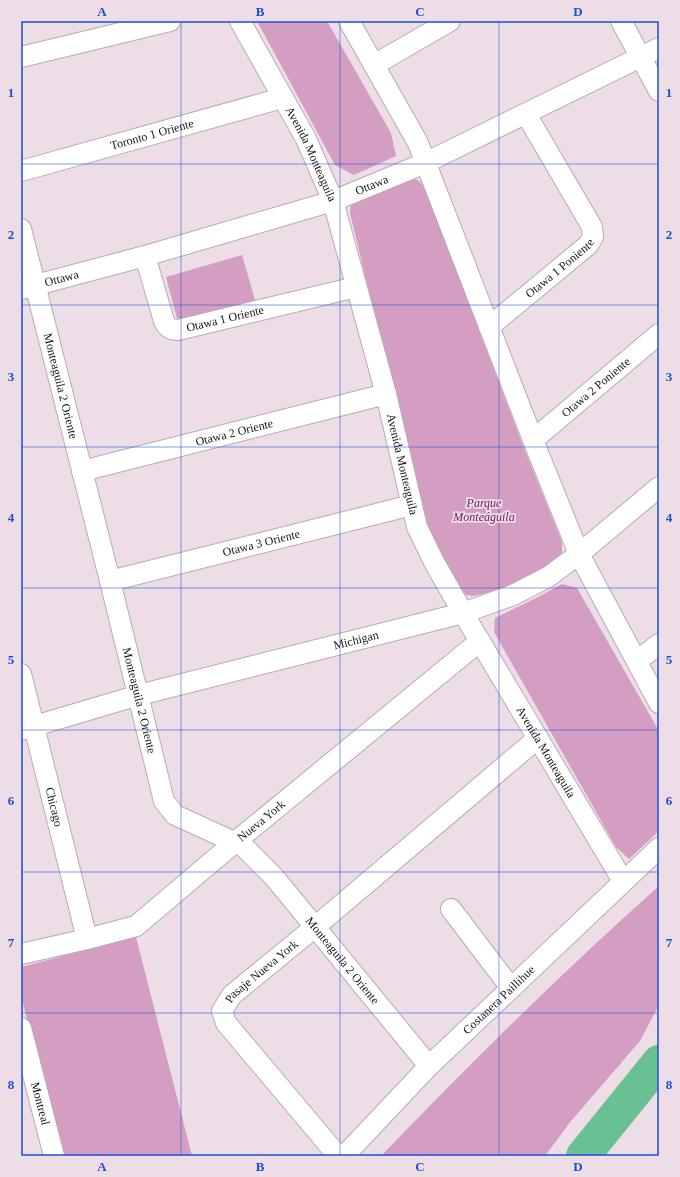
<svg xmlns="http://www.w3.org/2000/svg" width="680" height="1177" font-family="'Times New Roman',serif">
<rect width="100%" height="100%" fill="#ecdde7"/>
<g fill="#d49ec2">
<polygon points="257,21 327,21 391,133 396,156 354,175 335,165"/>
<polygon points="408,178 418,180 425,187 523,446 562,542 562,552 560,556 533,576 507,589 473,596 466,595 461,589 432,541 424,520 350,213 351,204 354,200"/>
<polygon points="242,255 255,300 178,322 166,277"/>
<polygon points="562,584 577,588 659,731 659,831 629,859 616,847 494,632 495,618 538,597"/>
<path d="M 659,886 L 659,1005 L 640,1041 L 571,1121 L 545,1156 L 381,1156 C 471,1063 562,972 659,886 Z"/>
<polygon points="136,937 192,1156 62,1156 21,996 21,967"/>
</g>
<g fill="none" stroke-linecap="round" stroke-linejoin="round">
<polyline stroke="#69c093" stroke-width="34" points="583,1156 659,1062"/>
<g stroke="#b9aab4" stroke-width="22">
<g id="minor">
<path id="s1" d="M 240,21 L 306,139 L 333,201 L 386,394 L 417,527 L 434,562 L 463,613 L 623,881"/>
<polyline points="349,21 418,143 533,440 579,554 659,703"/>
<polyline points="621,21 659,91"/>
<polyline points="21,57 170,21"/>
<polyline points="374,65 450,21"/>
<path id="s2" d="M 21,171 L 282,98"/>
<path id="s3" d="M 21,229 L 110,581 L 164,801 L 175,815 L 243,846 L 274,877 L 429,1066"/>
<path id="s4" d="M 145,256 L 164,321 C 167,328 171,330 178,330 L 356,287"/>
<path id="s5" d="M 21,289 L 145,256 L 333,201 L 425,163 L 659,48"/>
<path id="s6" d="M 489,327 L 588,245 L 593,237 L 592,227 L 526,114"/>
<path id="s7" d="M 533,440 L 659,334"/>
<path id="s8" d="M 82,471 L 386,394"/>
<path id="s9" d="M 110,581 L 412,505"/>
<polyline points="637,661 659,644"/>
<path id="s10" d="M 21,674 L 87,939"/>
<path id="s11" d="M 21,730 L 139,695 L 463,613 L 513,595 L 548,577 L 579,554 L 659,487"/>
<polyline points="451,909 511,988"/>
<path id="s12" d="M 21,954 L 87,939 L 136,926 L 234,843 L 480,641"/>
<path id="s13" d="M 21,1028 L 54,1156"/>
<path id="s14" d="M 338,1156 L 226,1023 L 222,1011 L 232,995 L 315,927 L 538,738"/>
<path id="s15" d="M 344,1156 L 429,1066 L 659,848"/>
</g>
</g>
<use href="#minor" stroke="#fff" stroke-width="20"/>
</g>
<path fill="none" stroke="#1d4ed8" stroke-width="1" stroke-opacity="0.55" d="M 181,21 L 181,1156M 340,21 L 340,1156M 499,21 L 499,1156M 21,164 L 659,164M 21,305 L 659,305M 21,447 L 659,447M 21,588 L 659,588M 21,730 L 659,730M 21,872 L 659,872M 21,1013 L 659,1013"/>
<g text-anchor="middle" stroke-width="3.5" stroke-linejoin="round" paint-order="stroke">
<g font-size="12" fill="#181316" stroke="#ecdde7">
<text dy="4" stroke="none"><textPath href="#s2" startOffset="136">Toronto 1 Oriente</textPath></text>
<text dy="4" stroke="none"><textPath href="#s1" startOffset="151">Avenida Monteaguila</textPath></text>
<text dy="4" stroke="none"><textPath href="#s5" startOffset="366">Ottawa</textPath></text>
<text dy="4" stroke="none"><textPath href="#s6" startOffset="92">Otawa 1 Poniente</textPath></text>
<text dy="4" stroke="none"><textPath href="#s5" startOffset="42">Ottawa</textPath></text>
<text dy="4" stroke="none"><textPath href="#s4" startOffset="134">Otawa 1 Oriente</textPath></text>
<text dy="4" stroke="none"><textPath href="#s3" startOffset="162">Monteaguila 2 Oriente</textPath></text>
<text dy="4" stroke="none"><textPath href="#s7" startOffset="82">Otawa 2 Poniente</textPath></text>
<text dy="4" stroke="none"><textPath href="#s8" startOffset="157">Otawa 2 Oriente</textPath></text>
<text dy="4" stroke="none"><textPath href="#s1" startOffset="475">Avenida Monteaguila</textPath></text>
<text dy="4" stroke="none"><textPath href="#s9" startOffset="156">Otawa 3 Oriente</textPath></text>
<text dy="4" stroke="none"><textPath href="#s11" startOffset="347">Michigan</textPath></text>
<text dy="4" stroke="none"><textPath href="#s3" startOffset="486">Monteaguila 2 Oriente</textPath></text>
<text dy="4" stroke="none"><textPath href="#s1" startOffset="799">Avenida Monteaguila</textPath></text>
<text dy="4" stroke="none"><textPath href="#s10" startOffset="137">Chicago</textPath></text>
<text dy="4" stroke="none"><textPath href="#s12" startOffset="282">Nueva York</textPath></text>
<text dy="4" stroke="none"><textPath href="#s3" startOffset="834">Monteaguila 2 Oriente</textPath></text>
<text dy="4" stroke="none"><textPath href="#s14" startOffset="243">Pasaje Nueva York</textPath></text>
<text dy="4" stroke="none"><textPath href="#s15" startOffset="220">Costanera Paillihue</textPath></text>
<text dy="4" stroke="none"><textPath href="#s13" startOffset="78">Montreal</textPath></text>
</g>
<g font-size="12" font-style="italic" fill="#6d195a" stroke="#ecdde7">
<text x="484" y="507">Parque<tspan x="484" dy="14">Monteáguila</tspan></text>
</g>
</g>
<rect width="680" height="1177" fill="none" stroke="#ecdde7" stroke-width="44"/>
<rect x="22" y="22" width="636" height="1133" fill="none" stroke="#1d4ed8" stroke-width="1.5"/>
<g font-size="13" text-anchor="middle" font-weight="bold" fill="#1d4ed8">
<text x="102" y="16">A</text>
<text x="260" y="16">B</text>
<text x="420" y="16">C</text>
<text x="578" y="16">D</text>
<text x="11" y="97">1</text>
<text x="669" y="97">1</text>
<text x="11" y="239">2</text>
<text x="669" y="239">2</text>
<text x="11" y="381">3</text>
<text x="669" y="381">3</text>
<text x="11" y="522">4</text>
<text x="669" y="522">4</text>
<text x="11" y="664">5</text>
<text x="669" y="664">5</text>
<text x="11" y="805">6</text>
<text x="669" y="805">6</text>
<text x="11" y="947">7</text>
<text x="669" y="947">7</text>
<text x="11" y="1089">8</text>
<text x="669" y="1089">8</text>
<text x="102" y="1171">A</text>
<text x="260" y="1171">B</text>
<text x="420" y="1171">C</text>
<text x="578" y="1171">D</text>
</g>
</svg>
